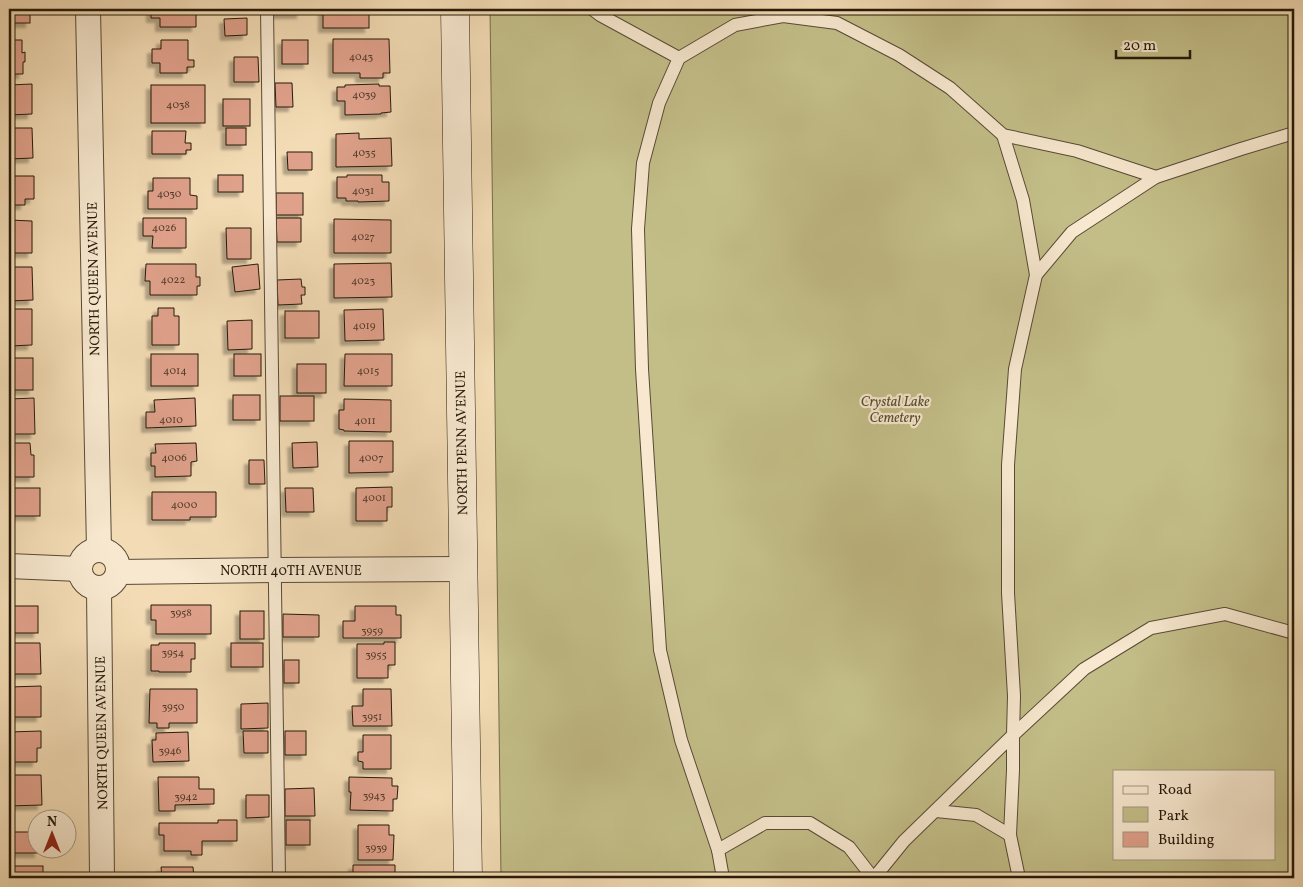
<svg xmlns="http://www.w3.org/2000/svg" width="1303" height="887" font-family="Vollkorn,serif">
<defs>
<filter id="shadow"><feDropShadow dx="-4.5" dy="4.5" stdDeviation="1" flood-color="#0004"/></filter>
</defs>
<rect width="100%" height="100%" fill="#f3dcb5"/>
<filter id="stains"><feTurbulence type="fractalNoise" baseFrequency=".004" numOctaves="4"/><feColorMatrix values="0 0 0 0 .2 0 0 0 0 .09 0 0 0 0 .02 0 0 0 .5 -.17"/></filter>
<radialGradient id="worn" r=".72"><stop offset=".6" stop-color="#630" stop-opacity="0"/><stop offset="1" stop-color="#630" stop-opacity=".3"/></radialGradient>
<path fill="#c3be88" stroke="#746c4a" fill-rule="evenodd" d="M 490,9 L 1294,9 L 1294,878 L 501,878 ZM 1114,771 L 1274,771 L 1274,858 L 1114,858 Z"/>
<g fill="#e0a18b" stroke="#251a0b" filter="url(#shadow)">
<rect x="9" y="9" width="21" height="14"/>
<polygon points="151,9 196,9 196,27 160,27 160,18 151,18"/>
<rect x="277" y="9" width="24" height="5"/>
<rect x="323" y="9" width="46" height="19"/>
<polygon points="247,18 247,35 225,36 224,19"/>
<polygon points="333,39 389,39 390,73 383,73 383,78 360,78 360,73 333,73"/>
<polygon points="9,40 22,40 22,53 25,52 25,62 23,62 23,74 9,74"/>
<polygon points="161,40 188,40 188,60 194,60 194,67 187,67 187,73 160,73 160,63 152,63 152,49 161,49"/>
<rect x="282" y="40" width="26" height="24"/>
<polygon points="234,57 258,57 259,82 234,82"/>
<polygon points="275,83 292,83 293,107 276,107"/>
<polygon points="32,84 32,114 9,115 9,85"/>
<polygon points="379,84 379,86 390,86 391,112 381,113 381,114 345,115 345,101 337,101 337,87 345,87 345,85"/>
<rect x="151" y="85" width="54" height="38"/>
<rect x="223" y="99" width="27" height="27"/>
<polygon points="9,128 32,128 33,158 9,159"/>
<rect x="226" y="128" width="20" height="17"/>
<polygon points="152,131 186,131 185,143 191,143 191,150 186,150 186,154 152,154"/>
<polygon points="359,133 359,139 391,138 392,166 336,167 336,134"/>
<polygon points="287,152 312,152 312,170 288,170"/>
<rect x="218" y="175" width="25" height="17"/>
<polygon points="347,175 382,175 382,182 389,182 389,201 358,202 358,201 346,201 346,198 337,198 337,177 347,177"/>
<polygon points="9,176 34,176 34,199 25,199 25,205 9,205"/>
<polygon points="153,178 190,178 190,195 197,196 197,209 148,209 148,191 153,191"/>
<rect x="276" y="193" width="27" height="22"/>
<polygon points="143,218 186,218 186,248 152,248 153,236 143,236"/>
<polygon points="276,218 301,218 301,242 277,242"/>
<polygon points="334,219 391,220 391,253 334,253"/>
<polygon points="9,220 32,221 32,253 9,253"/>
<polygon points="226,228 251,228 251,259 227,259"/>
<polygon points="391,263 392,297 334,298 334,264"/>
<polygon points="146,264 196,264 196,277 200,277 200,286 197,286 197,295 150,295 150,281 145,281"/>
<polygon points="258,264 260,289 235,292 232,267"/>
<polygon points="9,267 32,267 33,300 9,301"/>
<polygon points="301,279 302,287 305,287 305,295 301,295 302,304 278,305 277,280"/>
<polygon points="158,308 174,308 174,316 179,316 179,345 152,345 152,316 158,316"/>
<polygon points="9,309 32,309 32,345 9,346"/>
<polygon points="383,309 384,340 345,341 344,310"/>
<rect x="285" y="311" width="34" height="27"/>
<polygon points="252,320 252,349 228,350 227,321"/>
<rect x="151" y="354" width="47" height="32"/>
<rect x="234" y="354" width="27" height="22"/>
<polygon points="345,354 392,354 392,386 344,386"/>
<rect x="9" y="358" width="24" height="32"/>
<rect x="297" y="364" width="29" height="29"/>
<rect x="233" y="395" width="27" height="25"/>
<rect x="280" y="396" width="34" height="25"/>
<polygon points="34,398 35,434 9,434 9,399"/>
<polygon points="195,398 196,426 146,428 146,412 155,412 154,400"/>
<polygon points="344,399 391,400 391,432 344,431 344,430 339,429 339,410 344,410"/>
<polygon points="349,441 393,441 393,472 349,473"/>
<polygon points="317,442 318,467 293,468 292,443"/>
<polygon points="9,443 30,443 31,455 34,455 34,477 9,477"/>
<polygon points="196,443 197,461 191,462 191,476 155,477 155,466 151,466 151,453 156,453 155,444"/>
<polygon points="249,460 264,460 265,484 249,484"/>
<polygon points="392,487 392,507 387,507 387,521 356,521 356,488"/>
<rect x="9" y="488" width="31" height="28"/>
<polygon points="285,488 313,488 314,512 286,512"/>
<polygon points="152,492 216,492 216,517 190,517 190,520 152,520"/>
<polygon points="151,605 211,605 211,634 156,634 156,620 151,620"/>
<rect x="9" y="606" width="29" height="27"/>
<polygon points="355,606 396,606 396,615 401,615 401,638 343,638 343,621 355,621"/>
<rect x="240" y="611" width="24" height="28"/>
<polygon points="283,614 319,615 319,637 283,637"/>
<polygon points="384,642 395,642 395,665 388,665 388,678 357,678 357,644 384,644"/>
<polygon points="9,643 40,643 41,674 9,674"/>
<polygon points="159,643 195,643 195,659 191,659 191,672 159,672 159,671 151,671 151,645 159,645"/>
<rect x="231" y="643" width="32" height="24"/>
<rect x="284" y="660" width="15" height="23"/>
<polygon points="41,686 41,717 9,717 9,687"/>
<polygon points="150,689 197,689 197,723 169,723 169,728 157,728 157,723 149,723"/>
<polygon points="363,689 391,689 392,726 353,726 352,706 363,706"/>
<polygon points="268,703 268,728 241,729 241,704"/>
<polygon points="41,731 41,748 37,748 37,762 9,762 9,732"/>
<polygon points="243,731 268,731 268,753 244,753"/>
<rect x="285" y="731" width="21" height="24"/>
<polygon points="188,732 189,761 153,762 152,740 156,740 156,733"/>
<polygon points="363,735 391,735 391,769 363,769 363,762 358,761 358,752 363,752"/>
<polygon points="9,775 41,775 42,805 9,806"/>
<polygon points="158,777 199,777 199,789 214,789 214,804 175,805 175,811 159,811"/>
<polygon points="349,777 392,778 392,786 398,786 397,799 393,799 393,811 350,810 351,792 349,792"/>
<polygon points="314,788 315,816 285,816 285,789"/>
<polygon points="246,795 269,795 269,817 246,818"/>
<polygon points="218,820 237,820 237,841 202,841 202,855 191,855 191,851 164,851 164,835 159,835 159,823 218,823"/>
<rect x="286" y="820" width="24" height="25"/>
<polygon points="358,825 389,825 389,835 394,835 393,860 358,860"/>
<polygon points="9,832 38,832 38,850 39,850 39,853 9,853"/>
<polygon points="353,865 395,865 395,874 399,874 399,878 353,878"/>
<rect x="9" y="866" width="34" height="12"/>
<polygon points="161,867 193,867 194,878 162,878"/>
</g>
<g fill="none" stroke-linecap="round" stroke-linejoin="round">
<g stroke="#584a36" stroke-width="14">
<g id="lane">
<polyline points="267,9 279,878"/>
<polyline points="592,9 600,15 679,58"/>
<polyline points="1003,135 1023,200 1036,275"/>
<polyline points="936,811 976,815 1010,835"/>
<polyline points="718,850 765,823 810,823 849,847 873,878"/>
<polyline points="723,878 718,850 681,740 660,650 642,369 638,229 643,163 659,103 679,58 735,25 783,16 837,23 899,55 950,88 1003,135 1077,151 1156,177"/>
<polyline points="874,878 904,841 1013,735 1014,696 1008,593 1008,465 1015,369 1036,275 1072,232 1156,177 1241,149 1294,133"/>
<polyline points="1019,878 1010,835 1013,770 1013,735 1084,669 1151,628 1225,614 1294,633"/>
</g>
</g>
<g stroke="#584a36" stroke-width="26">
<g id="street">
<polyline points="88,9 99,550"/>
<circle cx="99" cy="569" r="19"/>
<polyline points="9,566 79,569"/>
<polyline points="118,572 275,570 463,569"/>
<polyline points="99,588 102,878"/>
</g>
</g>
<g stroke="#251a0b" stroke-width="29">
<polyline id="secondary" points="455,9 468,878"/>
</g>
<use href="#lane" stroke="#f7e8cf" stroke-width="12"/>
<use href="#street" stroke="#f7e8cf" stroke-width="24"/>
<use href="#secondary" stroke="#f7e8cf" stroke-width="28"/>
</g>
<g text-anchor="middle" stroke-width="4.5" stroke-linejoin="round" paint-order="stroke">
<g font-size="11" fill="#543c2b">
<text x="361" y="60">4043</text>
<text x="364" y="98">4039</text>
<text x="178" y="108">4038</text>
<text x="364" y="156">4035</text>
<text x="363" y="194">4031</text>
<text x="169" y="197">4030</text>
<text x="164" y="231">4026</text>
<text x="363" y="240">4027</text>
<text x="173" y="283">4022</text>
<text x="363" y="284">4023</text>
<text x="364" y="329">4019</text>
<text x="175" y="374">4014</text>
<text x="368" y="374">4015</text>
<text x="171" y="423">4010</text>
<text x="365" y="424">4011</text>
<text x="174" y="461">4006</text>
<text x="371" y="461">4007</text>
<text x="374" y="501">4001</text>
<text x="184" y="508">4000</text>
<text x="181" y="616">3958</text>
<text x="372" y="634">3959</text>
<text x="173" y="656">3954</text>
<text x="376" y="658">3955</text>
<text x="173" y="710">3950</text>
<text x="372" y="720">3951</text>
<text x="170" y="754">3946</text>
<text x="374" y="799">3943</text>
<text x="186" y="800">3942</text>
<text x="376" y="851">3939</text>
</g>
<g font-size="14" fill="#251a0b" stroke="#f7e8cf">
<text transform="translate(93 279) rotate(-91)" y="5">NORTH QUEEN AVENUE</text>
<text transform="translate(461 443) rotate(-91)" y="5">NORTH PENN AVENUE</text>
<text x="291" y="575">NORTH 40TH AVENUE</text>
<text transform="translate(101 733) rotate(-91)" y="5">NORTH QUEEN AVENUE</text>
</g>
<g font-size="14" font-style="italic" fill="#544b30" stroke="#f7e8cf">
<text x="895" y="406">Crystal Lake<tspan x="895" dy="16">Cemetery</tspan></text>
</g>
</g>
<rect width="1303" height="887" fill="none" stroke="#f3dcb5" stroke-width="30"/>
<rect x="10" y="10" width="1283" height="867" fill="none" stroke="#251a0b" stroke-width="2.5"/>
<rect x="15" y="15" width="1273" height="857" fill="none" stroke="#251a0b"/>
<rect x="1113" y="770" width="162" height="90" fill="#f7e8cf" stroke="#a39681"/>
<rect x="1123" y="786" width="25" height="8" fill="#f7e8cf" stroke="#a39681"/>
<text x="1158" y="794" font-size="15" fill="#251a0b">Road</text>
<rect x="1123" y="807" width="25" height="15" fill="#c3be88" stroke="#a39681"/>
<text x="1158" y="820" font-size="15" fill="#251a0b">Park</text>
<rect x="1123" y="832" width="25" height="15" fill="#e0a18b" stroke="#a39681"/>
<text x="1158" y="844" font-size="15" fill="#251a0b">Building</text>
<g transform="translate(52 834)"><circle r="24" fill="#f7e8cf" stroke="#a39681"/>
<path d="M0-4L9 19L0 12L-9 19Z" fill="#8f2418"/>
<text y="-8" font-size="14" font-weight="bold" text-anchor="middle" fill="#251a0b">N</text>
</g>
<path d="M1116 50v8h74v-8" fill="none" stroke="#251a0b" stroke-width="2.5"/>
<text x="1123" y="50" font-size="15" fill="#251a0b" stroke="#f7e8cf" stroke-width="4" paint-order="stroke">20 m</text>
<rect width="100%" height="100%" filter="url(#stains)"/>
<rect width="100%" height="100%" fill="url(#worn)"/>
</svg>
